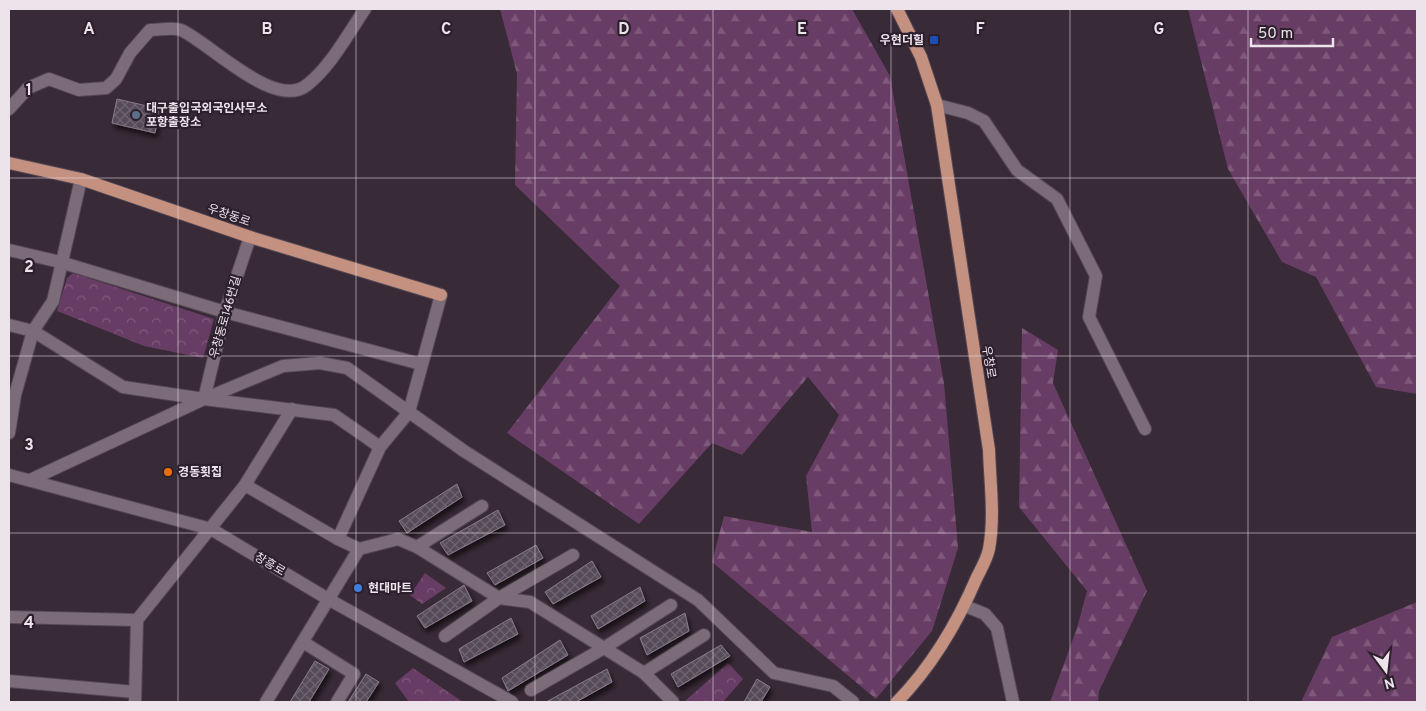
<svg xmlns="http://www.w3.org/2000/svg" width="1426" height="711" font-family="Overpass,'Noto Sans KR',sans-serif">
<defs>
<pattern id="forest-firs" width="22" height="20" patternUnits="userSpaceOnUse" patternTransform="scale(1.25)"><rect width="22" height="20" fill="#683d65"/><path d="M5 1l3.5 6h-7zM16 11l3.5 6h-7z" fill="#7e597b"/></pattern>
<pattern id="park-crowns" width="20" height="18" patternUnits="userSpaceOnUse" patternTransform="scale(1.25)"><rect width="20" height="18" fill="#683d65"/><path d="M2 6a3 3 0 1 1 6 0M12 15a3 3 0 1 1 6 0" fill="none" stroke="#7e597b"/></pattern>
<pattern id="building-cross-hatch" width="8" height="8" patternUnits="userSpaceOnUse" patternTransform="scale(1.25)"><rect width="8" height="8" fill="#564a59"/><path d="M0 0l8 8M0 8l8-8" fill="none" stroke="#6e6471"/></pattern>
<filter id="shadow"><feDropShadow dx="2.5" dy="4.5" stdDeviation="2.5" flood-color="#0009"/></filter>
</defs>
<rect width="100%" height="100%" fill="#382a36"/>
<g fill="url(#forest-firs)">
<polygon points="500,9 852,9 890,76 944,383 958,548 932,631 876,699 712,562 724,516 812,532 806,476 839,415 808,377 742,455 712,443 639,524 507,433 620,286 515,185 517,74"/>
<polygon points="1188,9 1417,9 1417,394 1376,387 1316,277 1282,262 1228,169"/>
<polygon points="1022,328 1058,350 1053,383 1147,591 1099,691 1098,702 1050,702 1077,628 1087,591 1019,507"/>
<polygon points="1417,602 1417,702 1301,702 1332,637"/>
</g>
<g fill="url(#park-crowns)">
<polygon points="73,273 214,319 203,358 144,346 57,311 67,278"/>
<polygon points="425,573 446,588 422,604 410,595"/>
<polygon points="728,663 743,679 723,702 685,701"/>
<polygon points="413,668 463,702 409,702 395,683"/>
</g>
<g fill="url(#building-cross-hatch)" stroke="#887b8c" filter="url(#shadow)">
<polygon points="117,99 160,109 155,133 112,123"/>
<polygon points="457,484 462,497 407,533 399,521"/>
<polygon points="498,510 505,525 448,555 440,543"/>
<polygon points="536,545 543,558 495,585 487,573"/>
<polygon points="592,561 601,577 553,604 545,592"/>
<polygon points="464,585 472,601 425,628 417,616"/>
<polygon points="640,587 645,601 598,629 591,616"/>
<polygon points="685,613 689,631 647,655 640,638"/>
<polygon points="511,618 518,634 464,662 459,649"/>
<polygon points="560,640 568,655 508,691 502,678"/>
<polygon points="721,645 730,656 678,687 671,674"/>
<polygon points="315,661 329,669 309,702 290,702"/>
<polygon points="607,669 612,682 576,702 546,702"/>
<polygon points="366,674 379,682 366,702 348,702"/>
<polygon points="757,679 770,687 761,702 744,702"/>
</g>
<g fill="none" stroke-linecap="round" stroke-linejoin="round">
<g stroke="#544853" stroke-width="14">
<g id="minor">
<polyline points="937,105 968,113 984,121 1017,170 1057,199 1096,276 1089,317 1145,429"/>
<path d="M 9,109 L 28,88 L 49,79 L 79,90 L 106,88 L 116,79 L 130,53 L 150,30 C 159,30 173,27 181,30 C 210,43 275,111 307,85 C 331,66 348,34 365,9"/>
<polyline points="9,250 60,262 225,312 421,364"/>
<polyline points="9,325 33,331 123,387 204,399 283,366 320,363 347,368 464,451 698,600 774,673 833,686 853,702"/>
<polyline points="204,399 225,312 250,237"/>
<polyline points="9,433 15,395 33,331 53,301 81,179"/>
<polyline points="9,475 211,529 328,599 512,702"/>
<polyline points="30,480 204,399 334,415 380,447"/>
<polyline points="245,485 338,539 359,549 266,702"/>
<polyline points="338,539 380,447 409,412 441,295"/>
<polyline points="417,547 499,598 445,636"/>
<polyline points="359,549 398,539 417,547 482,506"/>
<polyline points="499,598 530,602 604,648 531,690"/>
<polyline points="499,598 573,555"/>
<polyline points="671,605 604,648 644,673 704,635"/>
<polyline points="965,606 985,614 997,628 1013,702"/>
<polyline points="9,617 137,620 245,485 292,409"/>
<polyline points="303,642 354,674 337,702"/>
<polyline points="644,673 673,702"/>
<polyline points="9,681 135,692"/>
<polyline points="135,702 137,620"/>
</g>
</g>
<g stroke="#544853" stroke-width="14">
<g id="major">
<path d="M 897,9 L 921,57 L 937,105 L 989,450 C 990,482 995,517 989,549 C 987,559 981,569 977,577 C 957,624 932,666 897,702"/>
<polyline points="9,163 81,179 250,237 441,295"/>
</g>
</g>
<use href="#minor" stroke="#7c6c7a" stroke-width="12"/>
<use href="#major" stroke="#c49080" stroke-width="12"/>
</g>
<path fill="none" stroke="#ece3eb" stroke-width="1" stroke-opacity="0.55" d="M 178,9 L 178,702M 356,9 L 356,702M 535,9 L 535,702M 713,9 L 713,702M 891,9 L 891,702M 1070,9 L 1070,702M 1248,9 L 1248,702M 9,178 L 1417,178M 9,356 L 1417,356M 9,533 L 1417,533"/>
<rect fill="#1a4fb4" stroke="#2d202c" stroke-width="2" x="929" y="35" width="10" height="10" rx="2.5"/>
<circle fill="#5c6f8a" stroke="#2d202c" stroke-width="2" cx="136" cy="115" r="5"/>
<circle fill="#e8710a" stroke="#2d202c" stroke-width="2" cx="168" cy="472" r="5"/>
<circle fill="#3f7fe0" stroke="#2d202c" stroke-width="2" cx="358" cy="588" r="5"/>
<g text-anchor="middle" stroke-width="4.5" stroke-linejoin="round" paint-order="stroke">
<g font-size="12" font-weight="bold" fill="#ece3eb" stroke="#2d202c" text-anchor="start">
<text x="924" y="44" text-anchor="end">우현더힐</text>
<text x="146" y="112">대구출입국외국인사무소<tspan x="146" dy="14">포항출장소</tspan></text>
<text x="178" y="476">경동횟집</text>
<text x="368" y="592">현대마트</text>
</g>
<g font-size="12" fill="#ece3eb" stroke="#2d202c">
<text transform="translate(229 215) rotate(19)" y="4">우창동로</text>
<text transform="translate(225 317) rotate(-74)" y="4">우창동로146번길</text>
<text transform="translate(989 362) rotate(81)" y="4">우창로</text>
<text transform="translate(270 564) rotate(31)" y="4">창흥로</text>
</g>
</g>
<g font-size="16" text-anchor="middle" font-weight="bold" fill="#ece3eb" stroke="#2d202c" stroke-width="4.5" stroke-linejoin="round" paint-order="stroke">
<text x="89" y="34">A</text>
<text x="267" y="34">B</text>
<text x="446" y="34">C</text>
<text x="624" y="34">D</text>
<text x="802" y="34">E</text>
<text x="980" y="34">F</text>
<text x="1159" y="34">G</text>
<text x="29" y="95">1</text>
<text x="29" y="272">2</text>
<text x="29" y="450">3</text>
<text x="29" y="628">4</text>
</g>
<rect width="1426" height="711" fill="none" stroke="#ece3eb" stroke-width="20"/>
<g transform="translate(1386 671) rotate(165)" stroke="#2d202c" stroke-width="4" paint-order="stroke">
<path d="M0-4L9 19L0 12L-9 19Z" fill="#ece3eb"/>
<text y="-8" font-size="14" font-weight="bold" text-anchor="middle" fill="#ece3eb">N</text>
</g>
<path d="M1251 38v8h82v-8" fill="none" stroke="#ece3eb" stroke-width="2.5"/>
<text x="1258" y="38" font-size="15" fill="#ece3eb" stroke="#2d202c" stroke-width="4" paint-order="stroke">50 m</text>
</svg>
